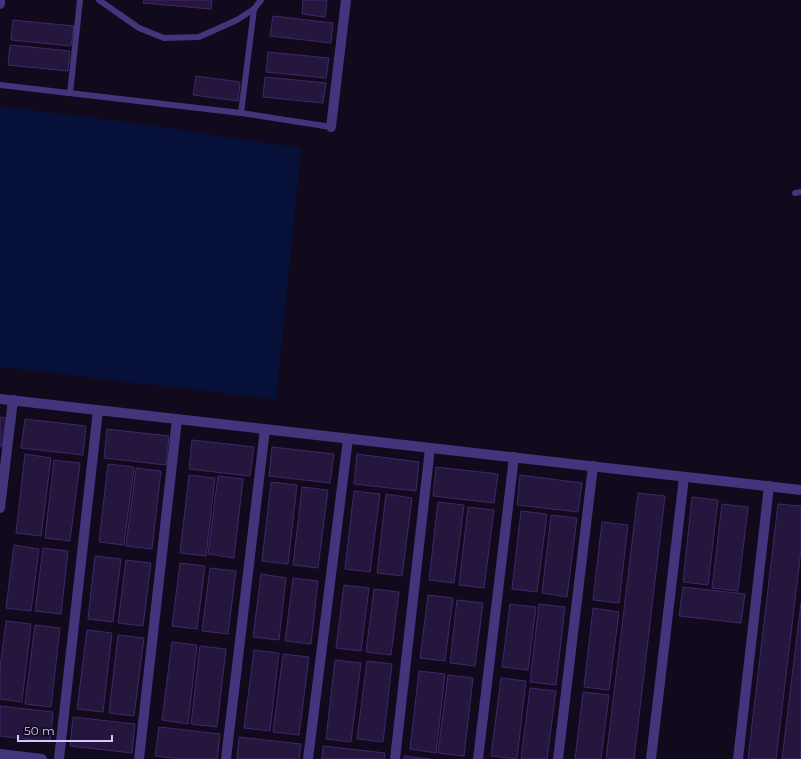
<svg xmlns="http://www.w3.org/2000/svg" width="801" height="759" font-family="Montserrat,sans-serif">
<rect width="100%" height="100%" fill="#100a1c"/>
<polygon fill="#071038" points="0,106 134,123 301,148 276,399 0,367"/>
<g fill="#25163d" stroke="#40276a">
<polygon points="144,0 212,0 211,9 143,3"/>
<polygon points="303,0 327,0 325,17 302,14"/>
<polygon points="273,16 333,23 331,43 270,36"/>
<polygon points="13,20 74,26 71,46 11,40"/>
<polygon points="10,45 70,51 68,71 8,65"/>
<polygon points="268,52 329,58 326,78 266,72"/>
<polygon points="196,76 240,82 238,101 193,95"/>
<polygon points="265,77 326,83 323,103 263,97"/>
<polygon points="0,417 6,418 2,447 0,446"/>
<polygon points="25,419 86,426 83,455 21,448"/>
<polygon points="107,429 169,436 166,465 104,458"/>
<polygon points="192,440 254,447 250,476 189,469"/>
<polygon points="272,447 334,454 330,483 269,476"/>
<polygon points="25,454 51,458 41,536 16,533"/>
<polygon points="357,454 419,462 416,491 354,484"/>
<polygon points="54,460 80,463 70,541 45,538"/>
<polygon points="108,464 134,467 124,545 99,542"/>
<polygon points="436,467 498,474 494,503 433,496"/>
<polygon points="136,468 161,471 152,549 126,546"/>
<polygon points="189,475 215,478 206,556 180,553"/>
<polygon points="520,475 582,483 578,512 517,505"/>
<polygon points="218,476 243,479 234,558 208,554"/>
<polygon points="271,482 297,485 288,564 262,561"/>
<polygon points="302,487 328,490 318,568 293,565"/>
<polygon points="354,491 380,494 370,572 345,569"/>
<polygon points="638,493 665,496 634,759 606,759"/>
<polygon points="386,494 412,498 402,576 377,573"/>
<polygon points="692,497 718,500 708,585 683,582"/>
<polygon points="438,502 464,505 454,583 429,580"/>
<polygon points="722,504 748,507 738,591 712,588"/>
<polygon points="778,504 801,506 801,550 776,759 748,759"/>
<polygon points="468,507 494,510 484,588 459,585"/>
<polygon points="521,511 547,514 537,592 512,589"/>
<polygon points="551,515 577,518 567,597 542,593"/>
<polygon points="602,522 628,525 619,603 593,600"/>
<polygon points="14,545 39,549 31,611 6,608"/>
<polygon points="43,548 68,551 61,614 35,611"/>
<polygon points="95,556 121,559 113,622 88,619"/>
<polygon points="126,560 151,563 143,626 118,623"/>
<polygon points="180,563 205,566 197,629 172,626"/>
<polygon points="210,568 236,571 228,634 202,631"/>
<polygon points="261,574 286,578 279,640 253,637"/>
<polygon points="293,578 318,581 311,644 285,641"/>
<polygon points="344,585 369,588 361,651 336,648"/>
<polygon points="683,587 745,594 741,623 679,616"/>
<polygon points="374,589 399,592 391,655 366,652"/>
<polygon points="428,595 453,598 445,661 420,658"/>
<polygon points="457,600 483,603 475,666 450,663"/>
<polygon points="801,603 801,759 782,759"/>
<polygon points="510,604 536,607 528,670 502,667"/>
<polygon points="539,604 565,607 556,685 530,682"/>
<polygon points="593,608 619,612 609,690 584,687"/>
<polygon points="6,621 31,624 22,702 0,699 0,668"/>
<polygon points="35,625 60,628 51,707 25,704"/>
<polygon points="87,630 112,633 103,712 77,709"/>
<polygon points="118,635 144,638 134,716 109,713"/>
<polygon points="172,642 197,645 188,724 162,720"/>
<polygon points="200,646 226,649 217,727 191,724"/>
<polygon points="254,650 279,653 270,731 244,728"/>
<polygon points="283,654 309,657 299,735 273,732"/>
<polygon points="335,660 361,663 351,742 326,739"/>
<polygon points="367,661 392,664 383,742 357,739"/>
<polygon points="419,671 445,674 436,753 410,749"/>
<polygon points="448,675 473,678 464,756 438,753"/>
<polygon points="501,678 526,681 517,759 491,756"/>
<polygon points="530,688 556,691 547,759 521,759"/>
<polygon points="583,692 609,695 601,759 575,759"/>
<polygon points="0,706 53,712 50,742 0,736"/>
<polygon points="73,717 135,724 132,753 70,746"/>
<polygon points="159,727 220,734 217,759 183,759 155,756"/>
<polygon points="239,737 301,744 299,759 237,759"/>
<polygon points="323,746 385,753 384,759 322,759"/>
<polygon points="404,756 431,759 404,759"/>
</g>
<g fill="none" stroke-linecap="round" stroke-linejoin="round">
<g stroke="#43347c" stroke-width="6">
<polyline points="99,0 139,28 164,38 199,37 237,20 254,9"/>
<polyline points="0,85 241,113 331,127"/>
<polyline points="70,93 80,0"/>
<polyline points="241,113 254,9 261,0"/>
<polyline points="795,193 801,192"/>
</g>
<g stroke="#43347c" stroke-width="10">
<polyline points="0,4 0,0"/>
<polyline points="331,127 346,0"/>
<polyline points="0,399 801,490"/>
<polyline points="0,508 13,400"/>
<polyline points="0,754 42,759"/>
<polyline points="59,759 98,410"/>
<polyline points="139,759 177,419"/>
<polyline points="226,759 265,429"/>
<polyline points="308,759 348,439"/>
<polyline points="395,759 430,448"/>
<polyline points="478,759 514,457"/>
<polyline points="558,759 593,466"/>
<polyline points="651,759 684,477"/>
<polyline points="738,759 769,486"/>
</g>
</g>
<path d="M18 735v6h94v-6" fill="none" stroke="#d6c5ff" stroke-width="2"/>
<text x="24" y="735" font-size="12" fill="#d6c5ff" stroke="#100a1c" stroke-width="3" paint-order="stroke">50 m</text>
</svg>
